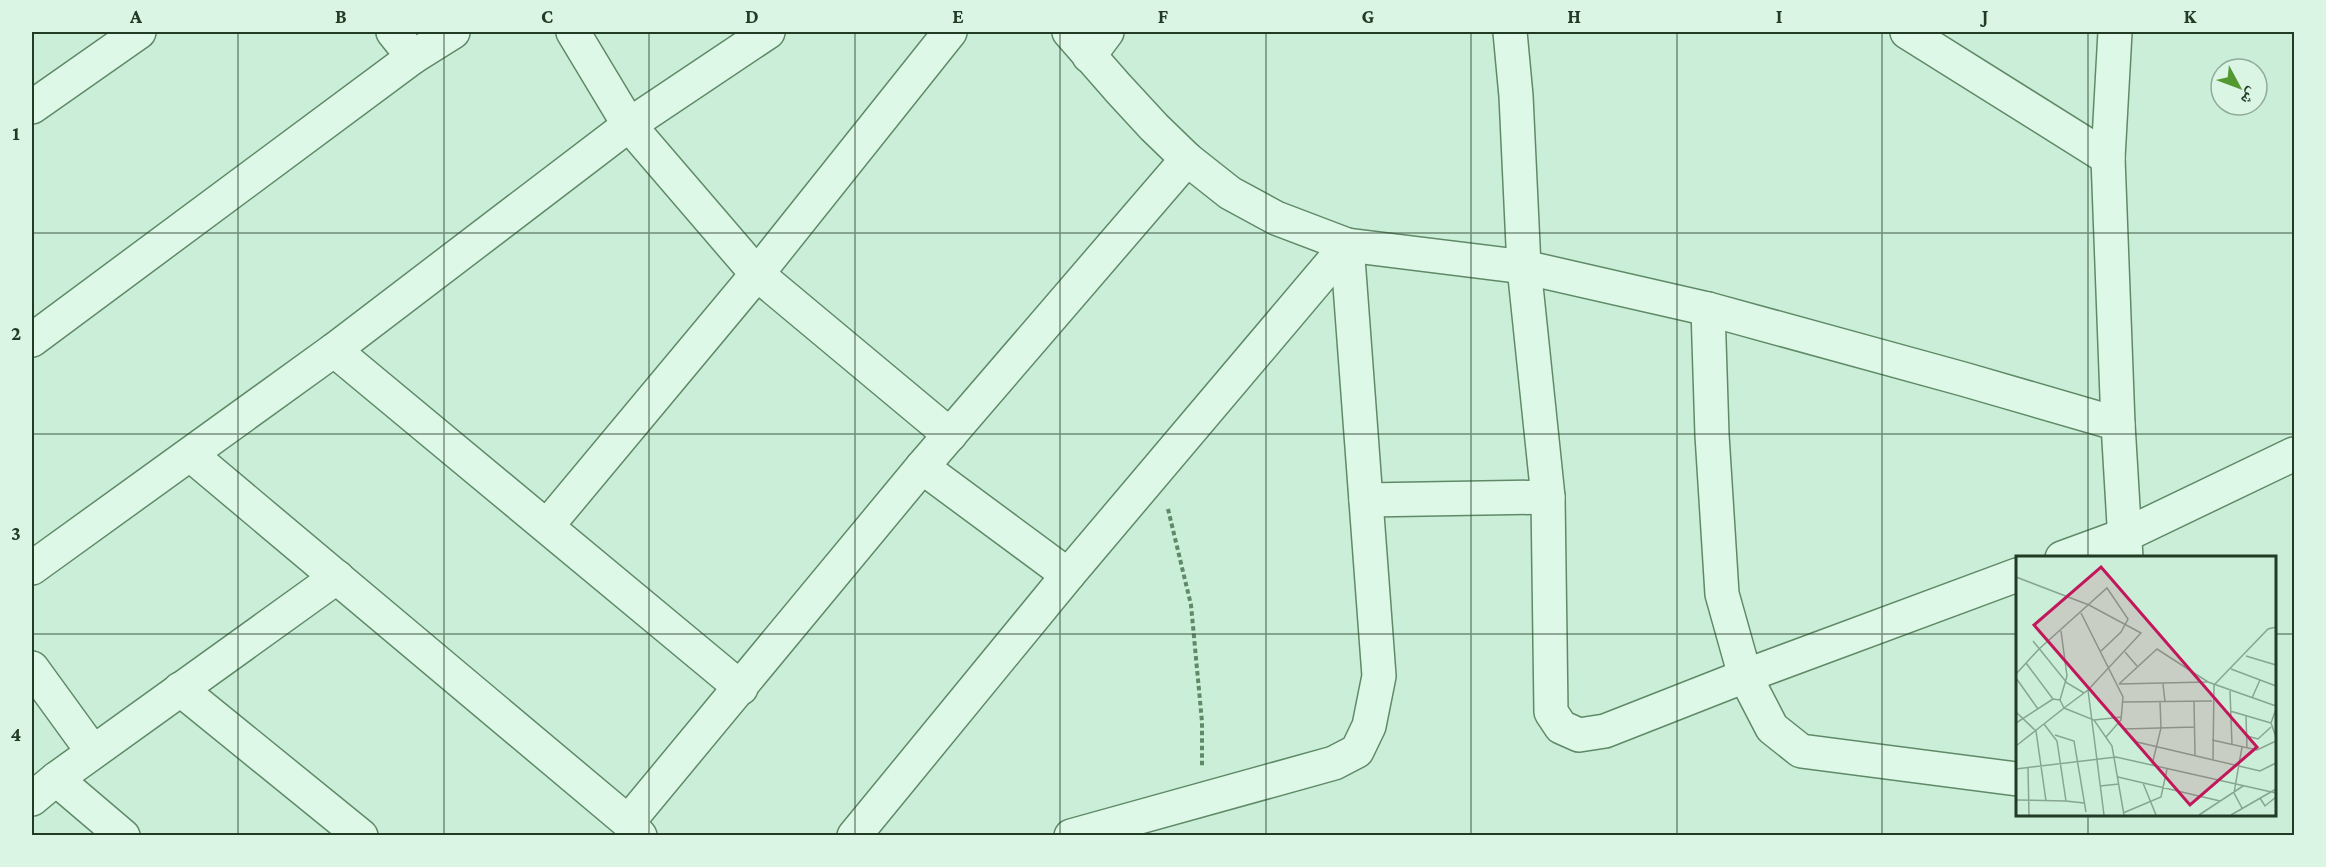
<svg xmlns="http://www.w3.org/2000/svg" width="2326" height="867" font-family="'Crimson Pro','Noto Naskh Arabic',serif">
<rect width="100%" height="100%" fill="#caeed7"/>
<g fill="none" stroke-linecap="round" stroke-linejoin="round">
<g stroke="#5f8a67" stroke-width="36">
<g id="minor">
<polyline points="393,32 413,57"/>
<polyline points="573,32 629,125 757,274 950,435"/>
<polyline points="1069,32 1118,88 1154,127 1187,159 1230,193 1276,218 1347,245 1524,267 1708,309 1963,379 2118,424"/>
<polyline points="1510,32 1516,96 1524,267 1548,497 1551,712 1561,727 1579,735 1605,731 1745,676 2017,575"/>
<polyline points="1907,32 2108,158"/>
<polyline points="2115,32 2108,158 2118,424 2126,558"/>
<polyline points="1089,56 1107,32"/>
<polyline points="32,107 139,32"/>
<polyline points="1708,309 1712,435 1722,594 1745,676 1772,728 1801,751 2017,779"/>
<polyline points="32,340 413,57 453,32"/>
<polyline points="334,350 741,688"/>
<polyline points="191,455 628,822 640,836"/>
<polyline points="922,467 1068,575"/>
<polyline points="1366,500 1548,497"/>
<polyline points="547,526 757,274 950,32"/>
<polyline points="2062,558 2125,535 2294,454"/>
<polyline points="32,568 334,350 629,125 768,32"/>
<polyline points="32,668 93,752"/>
<polyline points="180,689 361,836"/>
<polyline points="56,779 123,836"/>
<polyline points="32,799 56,779 337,577"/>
<polyline points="628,822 922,467 1187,159"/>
<polyline points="854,836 1068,575 1347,245"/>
<polyline points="1071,836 1334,763 1357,751 1369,726 1379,676 1347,245"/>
</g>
</g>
<polyline stroke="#5f8a67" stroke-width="4" stroke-dasharray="4.5 3" stroke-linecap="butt" points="1168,509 1191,605 1202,722 1202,766"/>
<use href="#minor" stroke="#def8e7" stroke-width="33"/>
</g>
<path fill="none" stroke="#223b25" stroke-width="1.5" stroke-opacity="0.55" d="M 238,32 L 238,836M 444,32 L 444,836M 649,32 L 649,836M 855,32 L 855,836M 1060,32 L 1060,836M 1266,32 L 1266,836M 1471,32 L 1471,836M 1677,32 L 1677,836M 1882,32 L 1882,836M 2088,32 L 2088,558M 32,233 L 2294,233M 32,434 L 2294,434M 32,634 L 2017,634M 2274,634 L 2294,634M 2088,814 L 2088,836"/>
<g transform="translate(2016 556)">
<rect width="260" height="260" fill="#caeed7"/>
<path fill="none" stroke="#87a690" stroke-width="1.5" d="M 0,21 L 73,49 L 125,77 L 72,134 L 48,152 L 78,164 L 96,190 L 108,259M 65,57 L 107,141 L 105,164 L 90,181M 17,85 L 51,127 L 68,137M 109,96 L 121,110M 230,100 L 260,109M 10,107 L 37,143 L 44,144M 215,113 L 260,130M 0,118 L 23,93 L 91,32 L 112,63 L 105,76 L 84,96M 0,122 L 22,153M 103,128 L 141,93 L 192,126 L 260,150M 103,128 L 191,126M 147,128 L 149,146M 72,134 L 88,259M 214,135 L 216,189M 236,142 L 244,124M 178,145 L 179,199M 107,146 L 196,145M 260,153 L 255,167 L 260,181M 214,155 L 255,167M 0,156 L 20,175 L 30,245M 230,160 L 231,192M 78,164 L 106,161M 0,167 L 37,143M 28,168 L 41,185 L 50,245 L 68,247M 103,168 L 108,173 L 178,171M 108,173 L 121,186 L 244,215 L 260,207M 39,179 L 58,185 L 70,256M 231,180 L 242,183 L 255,171M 196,184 L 241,194 L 260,185M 0,190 L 48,152 L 44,144 L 51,120 L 45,75M 197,203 L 198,129 L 252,73 L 260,71M 136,209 L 145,172 L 144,146M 12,212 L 13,259M 0,213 L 100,201 L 260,237M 102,221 L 204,245M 127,227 L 140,259M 84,230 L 103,228M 244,242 L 249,250 L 260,241M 0,244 L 50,245M 226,252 L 218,237 L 226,191M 107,257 L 145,241 L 151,213M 183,259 L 227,230M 215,259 L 260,233"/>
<path fill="#c2185b" fill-opacity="0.15" stroke="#c2185b" stroke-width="3" d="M 85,11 L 241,191 L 174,249 L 18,69 Z"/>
<rect width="260" height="260" fill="none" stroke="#223b25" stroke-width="3"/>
</g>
<rect width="2326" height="867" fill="none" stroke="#daf5e4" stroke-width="66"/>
<g transform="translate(2239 87) rotate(131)"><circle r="28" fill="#daf5e4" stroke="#90ab98" stroke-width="1.5"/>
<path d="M0-4.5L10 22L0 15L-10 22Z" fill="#539830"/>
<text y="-9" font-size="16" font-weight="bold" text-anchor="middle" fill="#223b25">ش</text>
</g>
<rect x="33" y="33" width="2260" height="801" fill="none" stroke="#223b25" stroke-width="2"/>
<g font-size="20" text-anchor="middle" font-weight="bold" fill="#223b25">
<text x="136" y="23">A</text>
<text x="341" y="23">B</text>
<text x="547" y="23">C</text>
<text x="752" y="23">D</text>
<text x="958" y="23">E</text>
<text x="1163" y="23">F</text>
<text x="1368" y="23">G</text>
<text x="1574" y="23">H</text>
<text x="1779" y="23">I</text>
<text x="1985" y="23">J</text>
<text x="2190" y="23">K</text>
<text x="16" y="140">1</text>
<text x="16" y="340">2</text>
<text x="16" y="540">3</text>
<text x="16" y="741">4</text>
</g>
</svg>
